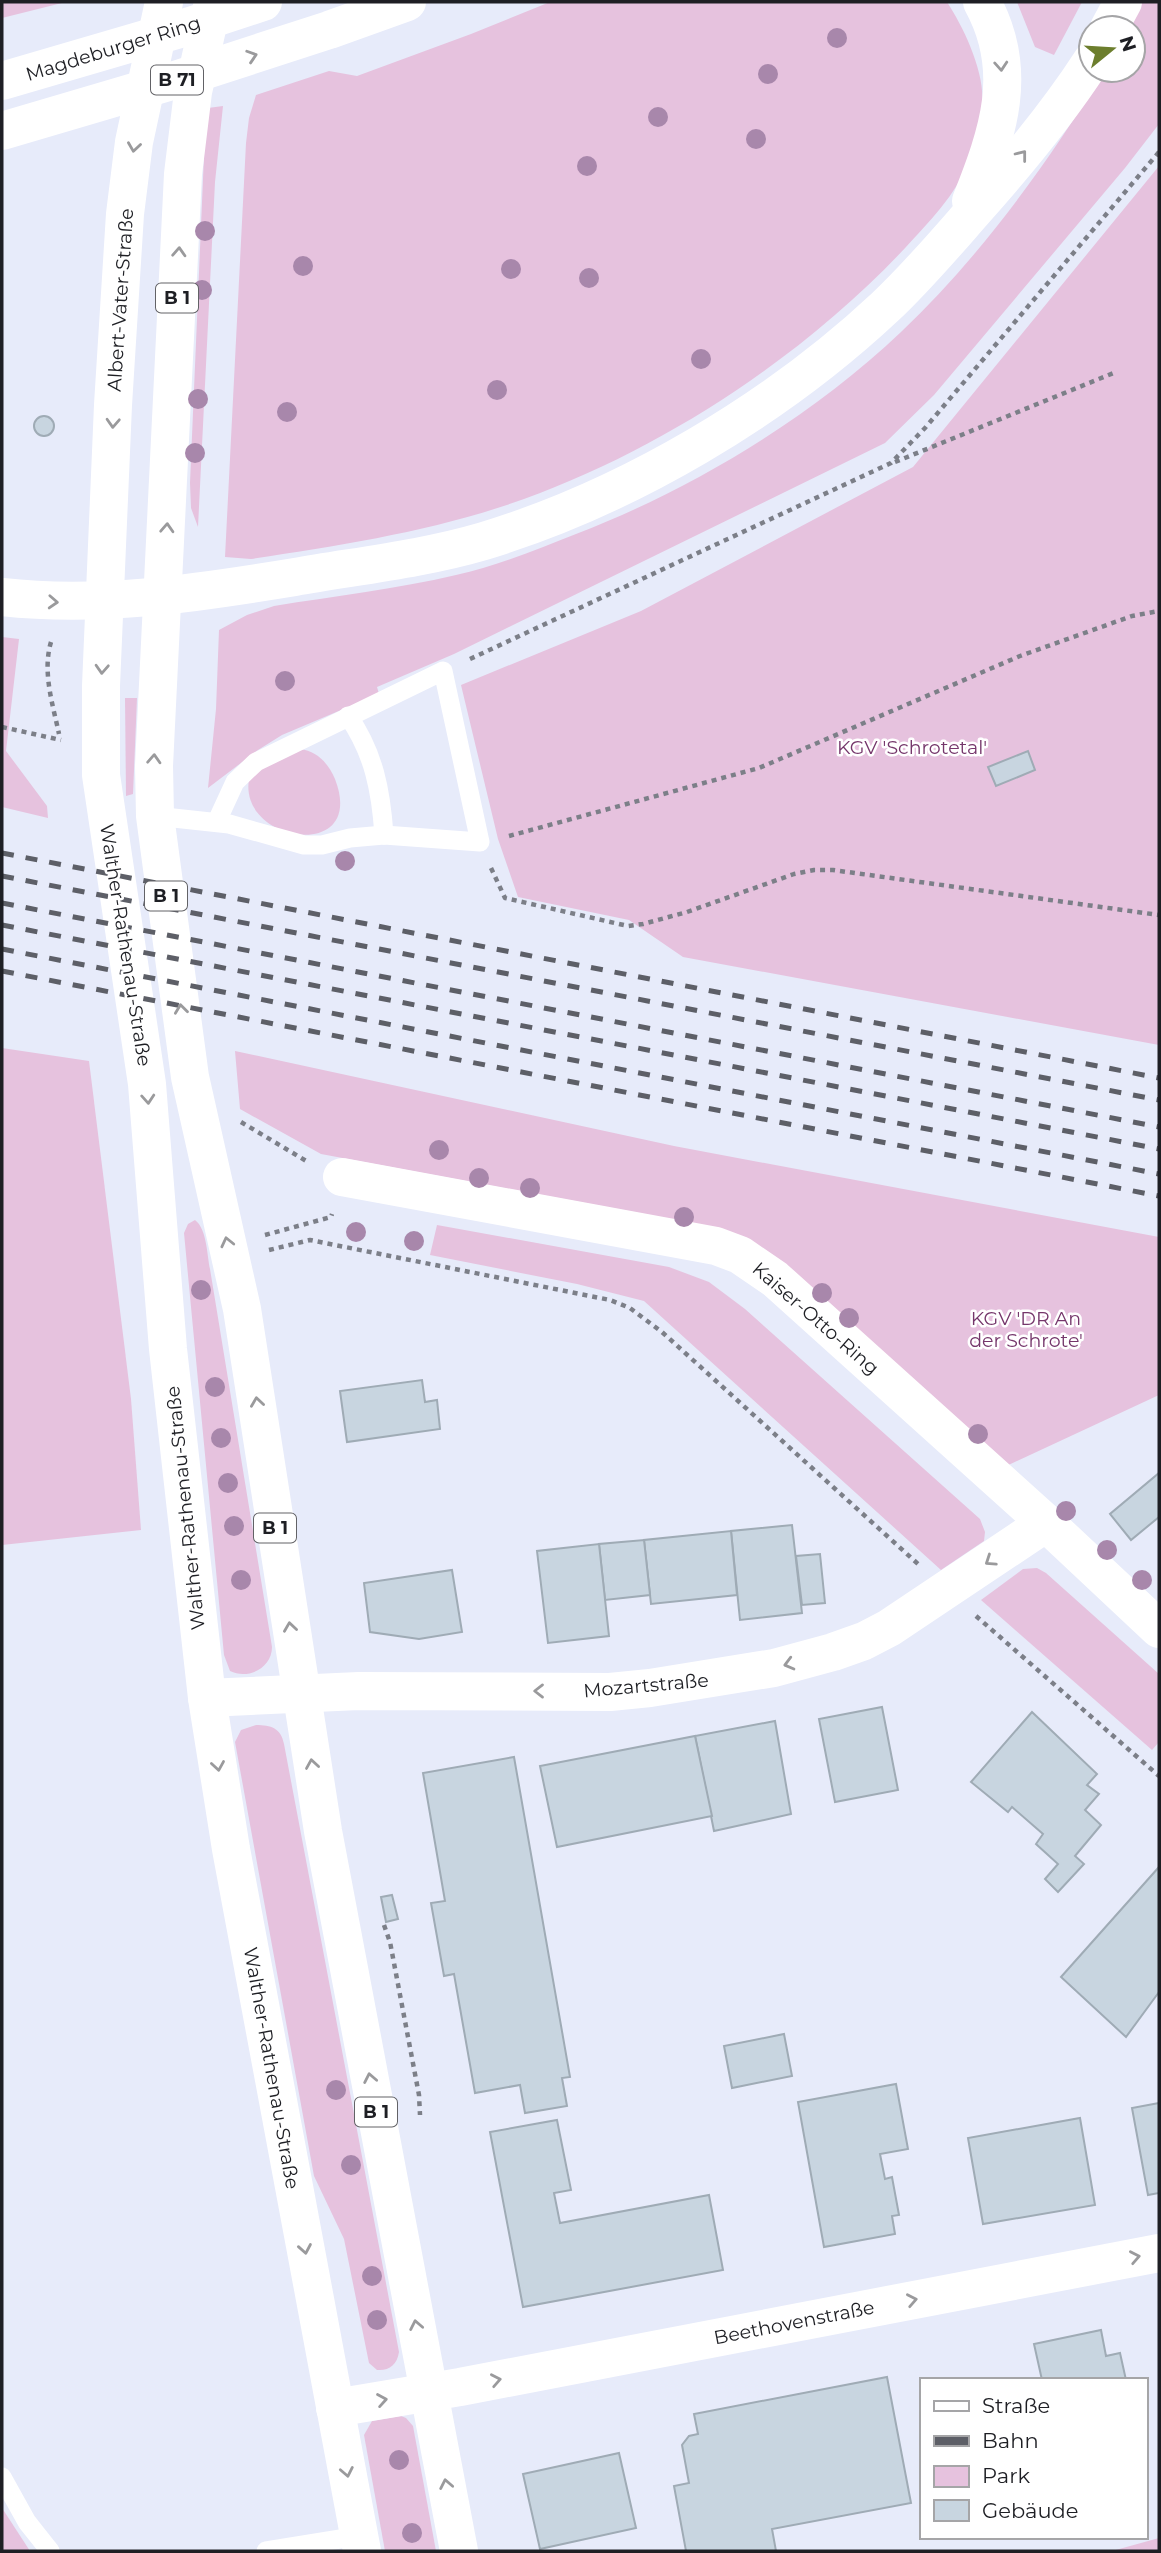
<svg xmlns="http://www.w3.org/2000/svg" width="1161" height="2553" font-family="Montserrat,sans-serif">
<rect width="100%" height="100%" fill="#e7ebfa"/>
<g fill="#e6c2de">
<polygon points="2,2 66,2 2,18"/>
<path d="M 550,2 L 947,2 C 964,28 986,74 982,106 C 980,123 974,145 968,162 C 957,194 928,223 906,247 C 804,356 665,448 524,499 C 435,531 343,545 251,559 L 225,557 L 246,143 L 249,118 L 256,95 L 329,71 L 357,76 L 471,34 Z"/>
<polygon points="1017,2 1082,2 1054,55 1035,47"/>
<path d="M 1142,2 L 1159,2 L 1159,124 L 1125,168 L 934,395 L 885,443 L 454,654 L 377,687 L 379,694 L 282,735 L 258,750 L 208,788 L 216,709 L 219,630 L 247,615 L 274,606 C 335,596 397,589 456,575 C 497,566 538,549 576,534 C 693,489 810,418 901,332 C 982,255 1047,164 1105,70 L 1133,70 L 1133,28 L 1128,28 Z"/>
<polygon points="223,106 215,182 198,527 191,508 190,483 205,132 208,108"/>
<polygon points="1159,166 1159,1045 683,957 629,920 518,897 498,839 461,685 641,611 913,467"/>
<polygon points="2,637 19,639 6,751 47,806 48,818 2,807"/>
<polygon points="125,698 137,698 133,794 126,796"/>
<path d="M 300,749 C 317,751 328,763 335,779 C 368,865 232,842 250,775 Z"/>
<polygon points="2,1048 89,1061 131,1399 141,1530 2,1545"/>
<polygon points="235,1051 674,1146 1159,1237 1159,1395 1002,1468 763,1249 649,1215 321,1154 240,1109"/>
<path d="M 195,1220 C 207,1229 207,1255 210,1269 L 272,1647 C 272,1668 248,1680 230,1671 L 224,1655 L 184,1233 L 188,1224 Z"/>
<polygon points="437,1225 669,1267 709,1282 745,1309 980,1519 985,1532 984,1541 941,1570 644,1301 577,1284 430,1255"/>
<polygon points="1037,1568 1046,1573 1159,1674 1159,1742 1152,1750 981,1600 1023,1569"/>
<path d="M 256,1725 C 271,1725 281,1728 284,1744 L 399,2352 C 397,2365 389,2371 377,2370 L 369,2363 L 344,2239 L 314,2176 L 235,1742 L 241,1730 Z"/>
<polygon points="401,2416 406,2418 413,2426 436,2551 385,2551 364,2435 372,2421"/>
<polygon points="2,2508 30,2551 2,2551"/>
<polygon points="1159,2538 1159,2551 1112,2551"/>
</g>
<g fill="#c8d5e0" stroke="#9fabb5" stroke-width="2">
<circle cx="44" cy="426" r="10"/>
<polygon points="1028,751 1035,770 996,786 988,767"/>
<polygon points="422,1380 425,1402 437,1400 440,1429 347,1442 340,1391"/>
<polygon points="1159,1473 1159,1517 1131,1540 1110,1514"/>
<polygon points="792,1525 802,1613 740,1620 731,1531"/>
<polygon points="731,1531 737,1595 651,1604 644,1540"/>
<polygon points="644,1540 650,1595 605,1600 599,1544"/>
<polygon points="599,1544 609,1636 548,1643 537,1551"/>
<polygon points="820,1554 825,1603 802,1605 796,1556"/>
<polygon points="452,1570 462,1632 419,1639 370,1632 364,1583"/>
<polygon points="882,1707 898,1790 835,1802 819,1719"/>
<polygon points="1032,1712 1097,1774 1087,1785 1099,1794 1085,1810 1101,1825 1075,1856 1084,1864 1058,1892 1045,1879 1058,1864 1036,1844 1043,1834 1012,1807 1008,1812 971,1782"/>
<polygon points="775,1721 791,1814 714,1831 695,1736"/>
<polygon points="695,1736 712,1816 557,1847 540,1766"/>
<polygon points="514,1757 570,2077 562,2078 567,2106 525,2113 520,2085 475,2093 454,1974 444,1976 431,1903 445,1901 423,1773"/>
<polygon points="1159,1867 1159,1992 1126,2037 1061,1977"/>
<polygon points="392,1895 398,1919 386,1922 381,1897"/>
<polygon points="784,2034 792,2076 732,2088 724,2046"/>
<polygon points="896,2084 908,2149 880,2154 885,2179 892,2177 899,2215 892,2216 895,2234 824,2247 798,2102"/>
<polygon points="1159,2103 1159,2193 1148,2195 1132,2108"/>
<polygon points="1080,2118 1095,2205 983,2224 968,2138"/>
<polygon points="557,2120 571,2190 554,2193 560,2223 709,2195 723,2270 523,2307 490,2132"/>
<polygon points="1101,2330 1106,2356 1120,2353 1126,2380 1042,2380 1034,2344"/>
<polygon points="887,2377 911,2503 772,2529 776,2551 686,2551 674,2486 689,2483 682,2445 689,2436 698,2434 694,2414"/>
<polygon points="619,2453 636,2528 540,2549 523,2474"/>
</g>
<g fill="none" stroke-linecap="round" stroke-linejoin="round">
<g stroke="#7c7f88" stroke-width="4.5" stroke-dasharray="5 5" stroke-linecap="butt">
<polyline points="895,462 1116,372"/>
<path d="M 51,642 C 42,672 53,705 59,734"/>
<polyline points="470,659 891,463 925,428 1159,152"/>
<polyline points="2,727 61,740"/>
<polyline points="509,836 759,768 1020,656 1132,616 1159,611"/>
<polyline points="491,868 505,898 628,926 643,924 687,912 794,874 814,870 833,870 1159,915"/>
<polyline points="241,1122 308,1162"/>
<polyline points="265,1235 331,1217 332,1214"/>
<polyline points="269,1250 310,1240 610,1300 630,1308 662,1332 918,1564"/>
<polyline points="976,1616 1159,1776"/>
<polyline points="384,1925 390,1942 419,2095 420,2115"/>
</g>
<g stroke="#fff" stroke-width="19">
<path d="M 348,716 C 374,753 381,791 384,835"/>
<polyline points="155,816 229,824 304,845 322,845 350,838 384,835 480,842 443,671 256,762 235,782 217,821"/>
<polyline points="2,2477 27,2522 50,2551"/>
<polyline points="266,2551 359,2536"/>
</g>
<g stroke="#fff" stroke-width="38">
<polyline points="342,1177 716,1246 740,1255 775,1279 1046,1523 1159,1629"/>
<polyline points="207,1698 359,1691 610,1692 650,1688 774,1668 833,1652 864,1641 889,1628 1046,1523"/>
<polyline points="335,2408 460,2387 1159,2253"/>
</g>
<g stroke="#fff" stroke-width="38">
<polyline points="164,2 134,142 125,214 113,405 101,686 101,775 147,1084 168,1349 207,1698 231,1849 362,2551"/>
<polyline points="213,2 193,92 183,174 154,766 155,816 190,1077 242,1309 323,1831 459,2551"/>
</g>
<g stroke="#fff" stroke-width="38">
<polyline points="1109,28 1123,2"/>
<polyline points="2,81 190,26 263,2"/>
<polyline points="2,131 175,80 329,30 407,2"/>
<path d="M 971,201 C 998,133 1020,71 982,2"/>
<path d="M 2,597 C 101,608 197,593 295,577 C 357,566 423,559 484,541 C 628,497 775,410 885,307 C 916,278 944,245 972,213 C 1015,165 1056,116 1091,62"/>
</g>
<g stroke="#5d5f67" stroke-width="5" stroke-dasharray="12 12" stroke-linecap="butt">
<polyline points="2,853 1159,1078"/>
<polyline points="2,876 1159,1100"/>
<polyline points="2,903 1159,1127"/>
<polyline points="2,925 1159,1149"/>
<polyline points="2,949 1159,1174"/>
<polyline points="2,971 1159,1196"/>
</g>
</g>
<g fill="#a887ab">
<circle cx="837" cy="38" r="10"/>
<circle cx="768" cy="74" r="10"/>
<circle cx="658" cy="117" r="10"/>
<circle cx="756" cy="139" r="10"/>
<circle cx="587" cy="166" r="10"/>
<circle cx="205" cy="231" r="10"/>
<circle cx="303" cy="266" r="10"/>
<circle cx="511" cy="269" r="10"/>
<circle cx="589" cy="278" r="10"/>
<circle cx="202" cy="290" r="10"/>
<circle cx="701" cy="359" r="10"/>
<circle cx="497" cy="390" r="10"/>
<circle cx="198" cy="399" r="10"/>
<circle cx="287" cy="412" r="10"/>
<circle cx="195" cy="453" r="10"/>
<circle cx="285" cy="681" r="10"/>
<circle cx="345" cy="861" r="10"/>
<circle cx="439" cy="1150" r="10"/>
<circle cx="479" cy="1178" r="10"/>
<circle cx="530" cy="1188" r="10"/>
<circle cx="684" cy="1217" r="10"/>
<circle cx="356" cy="1232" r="10"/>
<circle cx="414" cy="1241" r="10"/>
<circle cx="201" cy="1290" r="10"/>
<circle cx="822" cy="1293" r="10"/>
<circle cx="849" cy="1318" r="10"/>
<circle cx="215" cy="1387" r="10"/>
<circle cx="978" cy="1434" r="10"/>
<circle cx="221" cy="1438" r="10"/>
<circle cx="228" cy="1483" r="10"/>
<circle cx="1066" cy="1511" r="10"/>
<circle cx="234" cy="1526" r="10"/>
<circle cx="1107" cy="1550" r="10"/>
<circle cx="241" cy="1580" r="10"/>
<circle cx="1142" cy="1580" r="10"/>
<circle cx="336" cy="2090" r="10"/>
<circle cx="351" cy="2165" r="10"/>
<circle cx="372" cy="2276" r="10"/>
<circle cx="377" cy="2320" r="10"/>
<circle cx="399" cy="2460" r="10"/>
<circle cx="412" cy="2533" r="10"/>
</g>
<defs><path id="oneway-chevron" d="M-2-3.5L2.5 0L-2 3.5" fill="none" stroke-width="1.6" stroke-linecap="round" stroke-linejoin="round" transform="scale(1.75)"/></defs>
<g stroke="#9a9a9c">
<use href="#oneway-chevron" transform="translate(252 56) rotate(-18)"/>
<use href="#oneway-chevron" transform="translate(1001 66) rotate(86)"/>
<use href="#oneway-chevron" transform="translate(134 147) rotate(98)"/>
<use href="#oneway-chevron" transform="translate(1022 155) rotate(-52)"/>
<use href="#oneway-chevron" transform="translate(179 252) rotate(-87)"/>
<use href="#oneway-chevron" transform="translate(113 423) rotate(93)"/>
<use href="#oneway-chevron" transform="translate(167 528) rotate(-87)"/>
<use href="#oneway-chevron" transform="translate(53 602) rotate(3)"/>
<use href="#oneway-chevron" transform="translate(102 669) rotate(93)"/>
<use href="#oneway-chevron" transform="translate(154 759) rotate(-87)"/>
<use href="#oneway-chevron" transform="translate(181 1009) rotate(-97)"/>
<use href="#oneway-chevron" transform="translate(148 1099) rotate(86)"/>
<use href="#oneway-chevron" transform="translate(227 1242) rotate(-103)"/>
<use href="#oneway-chevron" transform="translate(257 1402) rotate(-98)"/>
<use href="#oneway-chevron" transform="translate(990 1561) rotate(146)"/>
<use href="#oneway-chevron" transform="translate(290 1627) rotate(-98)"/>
<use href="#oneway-chevron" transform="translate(789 1664) rotate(165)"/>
<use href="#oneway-chevron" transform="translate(539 1691) rotate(-180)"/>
<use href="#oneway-chevron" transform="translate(312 1764) rotate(-99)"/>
<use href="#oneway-chevron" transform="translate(218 1766) rotate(81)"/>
<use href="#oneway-chevron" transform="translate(370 2078) rotate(-101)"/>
<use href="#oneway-chevron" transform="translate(305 2249) rotate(80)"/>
<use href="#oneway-chevron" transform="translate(1135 2257) rotate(-11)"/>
<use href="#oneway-chevron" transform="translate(912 2300) rotate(-11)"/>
<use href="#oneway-chevron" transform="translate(416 2325) rotate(-101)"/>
<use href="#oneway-chevron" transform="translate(496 2380) rotate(-11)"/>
<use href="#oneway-chevron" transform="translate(382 2400) rotate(-10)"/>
<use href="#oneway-chevron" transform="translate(347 2472) rotate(79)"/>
<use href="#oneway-chevron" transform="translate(446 2484) rotate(-101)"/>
</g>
<g text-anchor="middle" stroke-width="5" stroke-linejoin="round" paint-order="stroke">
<g fill="#fff" stroke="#626266" stroke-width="2">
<rect x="151" y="65.5" width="52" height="29" rx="5"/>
<rect x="156" y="283.5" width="42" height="29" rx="5"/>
<rect x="145" y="881.5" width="42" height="29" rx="5"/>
<rect x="254" y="1513.5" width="42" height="29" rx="5"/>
<rect x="355" y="2097.5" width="42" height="29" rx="5"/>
</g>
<g font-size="18" font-weight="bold" fill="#1e1f24">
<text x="177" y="86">B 71</text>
<text x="177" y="304">B 1</text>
<text x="166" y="902">B 1</text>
<text x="275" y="1534">B 1</text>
<text x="376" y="2118">B 1</text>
</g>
<g font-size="19" fill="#1e1f24" stroke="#fff">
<text transform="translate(113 48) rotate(-17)" y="7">Magdeburger Ring</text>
<text transform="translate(120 300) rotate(-86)" y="7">Albert-Vater-Straße</text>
<text transform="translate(126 945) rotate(81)" y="7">Walther-Rathenau-Straße</text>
<text transform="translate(816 1318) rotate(41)" y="7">Kaiser-Otto-Ring</text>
<text transform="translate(185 1508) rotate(-96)" y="7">Walther-Rathenau-Straße</text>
<text transform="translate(646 1685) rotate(-5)" y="7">Mozartstraße</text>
<text transform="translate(272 2068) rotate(80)" y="7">Walther-Rathenau-Straße</text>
<text transform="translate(794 2322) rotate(-11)" y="7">Beethovenstraße</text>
</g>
<g font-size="19" fill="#75366b" stroke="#fff">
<text x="912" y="754">KGV 'Schrotetal'</text>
<text x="1026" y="1325">KGV 'DR An<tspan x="1026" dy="22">der Schrote'</tspan></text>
</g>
</g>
<rect width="1161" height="2553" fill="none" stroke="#1e1f24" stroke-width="7"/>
<rect x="920" y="2378" width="228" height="161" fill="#ffffff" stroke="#a5a5a7" stroke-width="2"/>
<rect x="934" y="2401" width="35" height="10" fill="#ffffff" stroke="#a5a5a7" stroke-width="2"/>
<text x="982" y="2413" font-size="21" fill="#1e1f24">Straße</text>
<rect x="934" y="2436" width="35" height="10" fill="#5d5f67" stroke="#a5a5a7" stroke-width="2"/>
<text x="982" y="2448" font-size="21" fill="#1e1f24">Bahn</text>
<rect x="934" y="2466" width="35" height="21" fill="#e6c2de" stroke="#a5a5a7" stroke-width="2"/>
<text x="982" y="2483" font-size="21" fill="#1e1f24">Park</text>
<rect x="934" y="2500" width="35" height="21" fill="#c8d5e0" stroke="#a5a5a7" stroke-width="2"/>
<text x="982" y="2518" font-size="21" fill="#1e1f24">Gebäude</text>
<g transform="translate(1112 49) rotate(72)"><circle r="33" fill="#ffffff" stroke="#a5a5a7" stroke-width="2"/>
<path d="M0-5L12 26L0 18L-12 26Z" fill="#6c7e2d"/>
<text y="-10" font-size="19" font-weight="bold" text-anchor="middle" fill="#1e1f24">N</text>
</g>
</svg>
